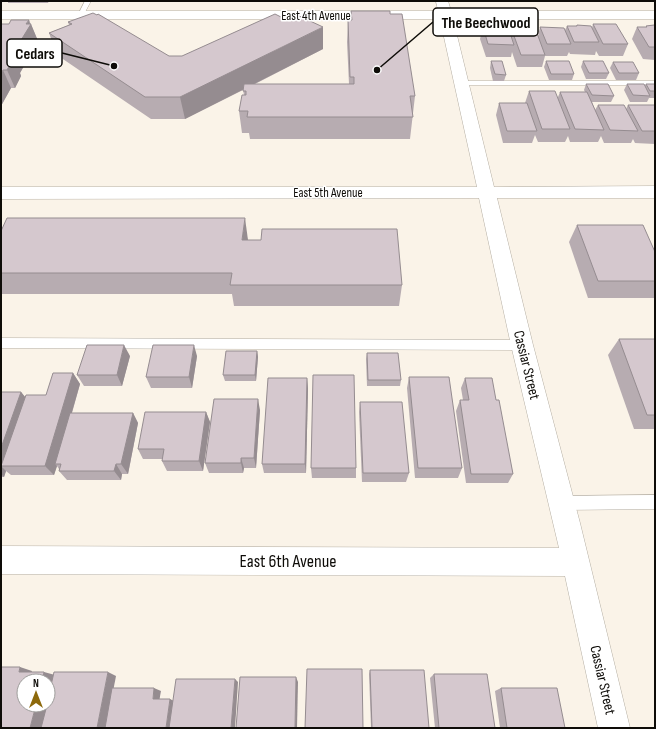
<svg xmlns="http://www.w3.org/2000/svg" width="656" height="729" font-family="'Sofia Sans Condensed',sans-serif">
<rect width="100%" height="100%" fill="#faf3e8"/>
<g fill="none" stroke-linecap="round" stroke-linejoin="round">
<g stroke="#b5afa4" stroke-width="1">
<g id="lane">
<polygon points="85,1 91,1 83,16 79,16 78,15"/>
<polygon points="457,81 655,81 655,85 460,85 456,83"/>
<polygon points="1,338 522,340 526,342 528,345 526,348 522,350 1,348"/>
<polygon points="655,495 655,509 561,510 556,508 554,503 556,498 561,496"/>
</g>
</g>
<g stroke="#b5afa4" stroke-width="1">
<polygon id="street" points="436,1 448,1 451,11 655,11 655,19 453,19 494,187 655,186 655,198 497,198 533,345 580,523 630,728 598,728 565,576 1,574 1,546 559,548 511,345 479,198 1,199 1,187 477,187 440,19 1,19 1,11 438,11"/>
</g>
<use href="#lane" fill="#fff" fill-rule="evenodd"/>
<use href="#street" fill="#fff" fill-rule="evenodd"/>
</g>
<g fill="#b7acb1">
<polygon points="8,1 49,1 48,3 8,3"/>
<polygon points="231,1 245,1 245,2 232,2"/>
<polygon points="351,11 390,14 415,96 410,139 250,139 249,133 242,133 239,111 244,95 243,90 185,119 151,119 57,55 49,33 69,25 68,22 169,56 182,56 323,49 255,84 349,84 347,42 348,20 351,20"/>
<polygon points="29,20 38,41 20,73 21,76 15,88 11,88 1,106 1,24 9,24"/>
<polygon points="593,24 628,44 623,56 599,56 596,51 595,55 570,54 569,52 567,56 545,56 542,67 517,67 512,52 511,57 486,57 480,39 483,27 509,30 510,25 538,36 540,27 565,30 567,26 576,26 577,25 592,28"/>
<polygon points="655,25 655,60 643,59 632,39 637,27 646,27 646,26"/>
<polygon points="491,61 506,75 504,81 493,81 490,68"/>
<polygon points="546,61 574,74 572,80 549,80 544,67"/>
<polygon points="583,61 609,73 606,79 586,79 581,67"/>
<polygon points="613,62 639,73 636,80 616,80 610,68"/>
<polygon points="586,84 614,96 611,102 592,102 595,110 598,105 626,109 628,105 655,105 655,144 635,143 633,139 631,143 604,143 601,136 598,142 570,142 568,136 565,142 538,142 535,135 532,143 503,143 496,115 499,103 525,103 529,91 558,97 560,92 585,92 584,90"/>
<polygon points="627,84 645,85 646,84 655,84 655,98 649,98 647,102 630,102 624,90"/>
<polygon points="577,225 655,252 655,298 588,298 569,242"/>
<polygon points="1,228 248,240 402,285 399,306 234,306 232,294 1,294"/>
<polygon points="619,339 655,339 655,429 634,429 608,355"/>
<polygon points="257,351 258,357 256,381 225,381 223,375"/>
<polygon points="367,353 401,380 400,386 367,386 366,359"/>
<polygon points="130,356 122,386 84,386 77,375"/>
<polygon points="197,356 192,388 151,388 146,377"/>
<polygon points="73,373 80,384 72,413 133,413 138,423 128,474 122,474 121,480 67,480 59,471 59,469 57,466 54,475 11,475 6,471 4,477 1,477 1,392 21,392 25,397 46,395"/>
<polygon points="409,377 462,468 458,478 415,478 407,388"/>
<polygon points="307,378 308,389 306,473 264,473 262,464"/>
<polygon points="465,378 496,400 513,474 508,483 466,483 456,411 460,400 463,400 461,388"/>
<polygon points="360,402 409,473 406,482 362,482 359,412"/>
<polygon points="260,410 256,468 244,468 243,473 209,473 205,463"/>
<polygon points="206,412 210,422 203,471 167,471 162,461 163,459 143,459 138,449"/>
<polygon points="311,468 356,468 356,478 312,478"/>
<polygon points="370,670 429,728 371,728 369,674"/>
<polygon points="434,674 495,728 435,728 430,678"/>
<polygon points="501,688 565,728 500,728 495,691"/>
</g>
<g fill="#958c90">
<polygon points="29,20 30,25 31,24 38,41 20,73 21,76 15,88 7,70 10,58"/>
<polygon points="323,27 323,49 185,119 180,97"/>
<polygon points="3,70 11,88 1,106 1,74"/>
<polygon points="245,218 248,240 246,262 242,240"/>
<polygon points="124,345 130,356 122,386 117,375"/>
<polygon points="194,345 197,356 192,388 189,377"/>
<polygon points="257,351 258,357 256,381 255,375"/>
<polygon points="73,373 80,384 57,464 55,464 57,466 54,475 45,466"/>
<polygon points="307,378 308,389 306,473 305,464"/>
<polygon points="21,392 30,403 1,466 6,471 4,477 1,474 1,448"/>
<polygon points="258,399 260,410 256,468 254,458"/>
<polygon points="206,412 210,422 203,471 199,461"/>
<polygon points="133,413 138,423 128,474 121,464"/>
<polygon points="241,458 244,468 243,473 241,463"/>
<polygon points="116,464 122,474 121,480 114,471"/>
<polygon points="20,667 32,671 31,675 19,672"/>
<polygon points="44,672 55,675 48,703 48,681 42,681"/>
<polygon points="108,672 116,676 106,728 97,728"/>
<polygon points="296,677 298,682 297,728 295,728"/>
<polygon points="235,679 238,682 235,728 231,728"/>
<polygon points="154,688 161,691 159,702 153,699"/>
<polygon points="170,699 176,702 172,728 166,728"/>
<polygon points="36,705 48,705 42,728 30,728"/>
</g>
<g fill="#d5c8ce" stroke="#958c90">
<polygon points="351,11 390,11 390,14 402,14 415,96 410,96 413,117 247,117 248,111 239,111 242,95 246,95 246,91 243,91 244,84 354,84 354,77 350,77 348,20 352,20"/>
<polygon points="93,13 97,15 98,14 169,56 182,56 275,14 285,19 295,14 323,27 180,97 145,97 49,33 72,24 68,22"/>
<polygon points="11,20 29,20 26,24 31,24 10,58 14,58 7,70 3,70 1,74 1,24 9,24"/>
<polygon points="593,24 616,24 628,44 603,44"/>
<polygon points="510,25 534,25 545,55 521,55"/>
<polygon points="577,25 591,26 599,42 574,42 567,26 577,26"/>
<polygon points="654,25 655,25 655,47 649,47 637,27 647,27 646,26"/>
<polygon points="483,27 508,27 514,45 488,44"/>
<polygon points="540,27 564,28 571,44 547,44"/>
<polygon points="491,61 502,61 506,75 495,74"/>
<polygon points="546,61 569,61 574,74 551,74"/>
<polygon points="583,61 603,61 609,73 589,73"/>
<polygon points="613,62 633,62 639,73 619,73"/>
<polygon points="586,84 608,84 614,96 592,95"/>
<polygon points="627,84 644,84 650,96 633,95"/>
<polygon points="646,84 655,84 655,91 650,91"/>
<polygon points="529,91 555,91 570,129 542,129"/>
<polygon points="560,92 587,92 604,130 575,129"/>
<polygon points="499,103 527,103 537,131 507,131"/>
<polygon points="598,105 624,105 638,131 610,130"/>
<polygon points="628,105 655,105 655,131 642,131"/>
<polygon points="7,218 245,218 242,240 261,240 262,229 397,229 402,285 230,285 232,273 1,273 1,231"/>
<polygon points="577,225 643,225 655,252 655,281 598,281"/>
<polygon points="619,339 655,339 655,415 647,415"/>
<polygon points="87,345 124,345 117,375 77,375"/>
<polygon points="153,345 194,345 189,377 146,377"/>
<polygon points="226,351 257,351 255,375 223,375"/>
<polygon points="367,353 398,353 401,380 368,380"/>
<polygon points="53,373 73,373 45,466 1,466 26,395 46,395"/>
<polygon points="313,375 354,375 356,468 311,468"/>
<polygon points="409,377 449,377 462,468 418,468"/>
<polygon points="268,378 307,378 305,464 262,464"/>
<polygon points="465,378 492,378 496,400 499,400 513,474 471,474 460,400 469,400"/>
<polygon points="1,392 21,392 1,448"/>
<polygon points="214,399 258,399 254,458 241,458 241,463 205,463"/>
<polygon points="360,402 402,402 409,473 363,473"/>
<polygon points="145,412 206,412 199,461 162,461 164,449 138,449"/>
<polygon points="70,413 133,413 121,464 116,464 114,471 59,471 61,464 55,464"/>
<polygon points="1,667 20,667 19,672 44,672 42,681 24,681 24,705 36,705 30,728 1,728"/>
<polygon points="307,669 362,669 363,728 305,728"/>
<polygon points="370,670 424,670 429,728 372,728"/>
<polygon points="54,672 108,672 97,728 41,728 47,705 48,705 48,699"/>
<polygon points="434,674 487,674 495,728 439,728"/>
<polygon points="240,677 296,677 295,728 236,728"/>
<polygon points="176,679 235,679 231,728 169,728"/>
<polygon points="112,688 154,688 153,699 170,699 166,728 105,728"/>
<polygon points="501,688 557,688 565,728 507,728"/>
</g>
<g text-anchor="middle" stroke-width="3" stroke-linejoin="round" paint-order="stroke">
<g font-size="13" fill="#0e0c08" stroke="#fff">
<text x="316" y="20">East 4th Avenue</text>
<text x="328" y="197">East 5th Avenue</text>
</g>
<g font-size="15" fill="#0e0c08" stroke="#fff">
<text transform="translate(527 365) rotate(76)" y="5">Cassiar Street</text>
<text transform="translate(603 680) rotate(77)" y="5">Cassiar Street</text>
</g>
<g font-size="18" fill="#0e0c08" stroke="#fff">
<text x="288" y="567">East 6th Avenue</text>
</g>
</g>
<path fill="none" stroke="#0e0c08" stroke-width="1.5" d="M377 70L433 22M114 66L62 53"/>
<g fill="#0e0c08" stroke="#fff" stroke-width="1.5">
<circle cx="377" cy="70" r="4"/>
<circle cx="114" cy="66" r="4"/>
</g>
<g fill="#fff" stroke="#0e0c08" stroke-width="1.5">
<rect x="433" y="8" width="105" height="28" rx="4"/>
<rect x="7" y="39" width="55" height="28" rx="4"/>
</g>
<g font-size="16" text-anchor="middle" font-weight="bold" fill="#0e0c08">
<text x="486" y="28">The Beechwood</text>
<text x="35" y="59">Cedars</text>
</g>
<rect width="656" height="729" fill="none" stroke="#0e0c08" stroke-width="4"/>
<g transform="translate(36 693)"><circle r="19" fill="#ffffff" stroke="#9f9e9c"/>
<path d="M0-3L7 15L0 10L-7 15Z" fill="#8d690c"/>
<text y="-6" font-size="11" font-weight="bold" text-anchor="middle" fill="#0e0c08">N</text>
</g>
</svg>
